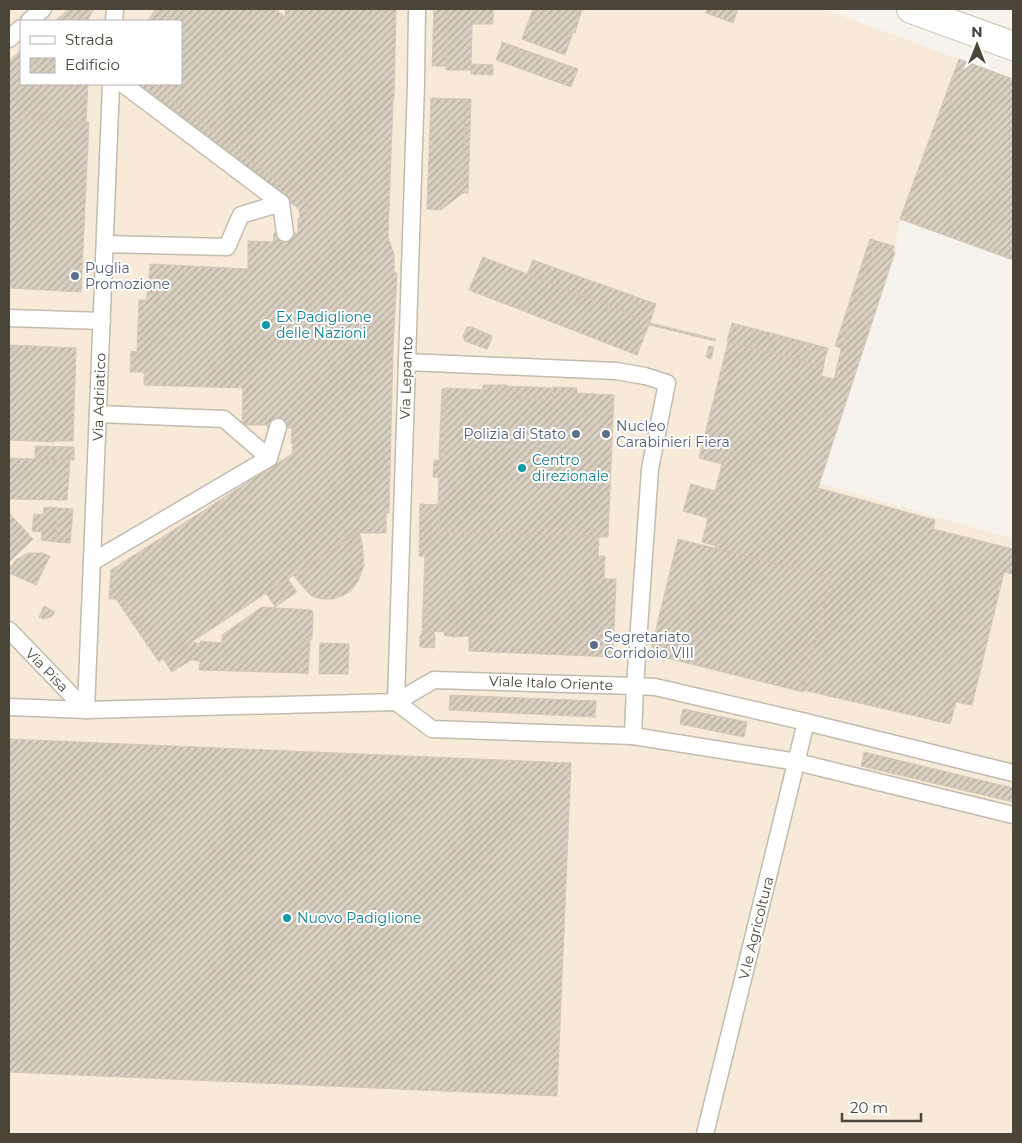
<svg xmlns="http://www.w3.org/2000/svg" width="1022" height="1143" font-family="Montserrat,sans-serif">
<defs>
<pattern id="building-hatch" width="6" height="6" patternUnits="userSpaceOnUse" patternTransform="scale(1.25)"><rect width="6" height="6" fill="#d8cfc1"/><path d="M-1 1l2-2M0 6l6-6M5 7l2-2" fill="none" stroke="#b1aa9e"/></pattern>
</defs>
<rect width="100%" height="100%" fill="#f6f3ec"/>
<path fill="#f7ead8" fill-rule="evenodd" d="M 9,9 L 823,9 L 959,59 L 897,230 L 897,246 L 816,482 L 1013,539 L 1013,1134 L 9,1134 ZM 21,21 L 181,21 L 181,84 L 21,84 Z"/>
<g fill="url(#building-hatch)" stroke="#d3c7b4">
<polygon points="69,9 94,9 88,19 91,21 55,21"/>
<polygon points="156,9 275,9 285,17 286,9 396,9 394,99 393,99 388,238 394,254 394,273 397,273 393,349 389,513 386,513 386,533 358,533 164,660 120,593 116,599 109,599 111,570 292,454 293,443 291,443 292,428 267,427 267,425 242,425 243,388 144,385 144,372 130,372 131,351 137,352 139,300 147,300 147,280 149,280 150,264 248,269 248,241 273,242 274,233 298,233 298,218 307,218 308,204 151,84 181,84 181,21 147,21"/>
<polygon points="434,9 448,9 446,66 432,66"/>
<polygon points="448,9 493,9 493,24 472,24 471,70 446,70"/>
<polygon points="533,9 582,9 575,33 573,32 565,55 522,39"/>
<polygon points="707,9 738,9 733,23 706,13"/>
<polygon points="502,42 578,69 577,71 502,44"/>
<polygon points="502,44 577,71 571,87 496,60"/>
<polygon points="21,50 21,84 88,84 86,122 9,119 9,61"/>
<polygon points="959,59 1013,79 1013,260 900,219"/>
<polygon points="471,64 493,65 493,75 471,74"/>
<polygon points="137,84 151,84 308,204 307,218 300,218 299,209"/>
<polygon points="431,98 466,99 463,193 441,210 427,209"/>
<polygon points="466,99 471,99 468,193 463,193"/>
<polygon points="9,119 89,122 81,292 9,288"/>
<polygon points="870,239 894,246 892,251 875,245 842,349 835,346"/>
<polygon points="875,245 895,252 818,488 935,520 933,529 1013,549 1013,574 1004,572 972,705 956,702 950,724 803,690 831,577 715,549 716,546 702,542 708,518 683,511 691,484 715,491 722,464 699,458 728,342 824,366 821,376 834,379 842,346"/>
<polygon points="483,257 650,322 637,355 469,290"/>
<polygon points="533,260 656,304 650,322 527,274"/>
<polygon points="650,323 716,339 715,341 649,325"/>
<polygon points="732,323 828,348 827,351 733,327 730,342 727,341"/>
<polygon points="467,327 472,327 492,336 492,338 487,349 465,341 463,336"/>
<polygon points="733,327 827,351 823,366 730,342"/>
<polygon points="9,345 76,348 73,441 54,441 54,442 9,440"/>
<polygon points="709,346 714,347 711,359 706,357"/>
<polygon points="483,385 507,385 507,386 553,388 553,387 577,388 577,393 553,392 553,400 506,398 506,391 483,390"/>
<polygon points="446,388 506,391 506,398 553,400 553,392 614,395 608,537 439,532 440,505 438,505 439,477 433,477 434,460 440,460 440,457 444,457"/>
<polygon points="446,388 444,457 439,458 442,389"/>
<polygon points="35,446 74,447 74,460 35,459"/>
<polygon points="9,458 70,460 67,500 9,499"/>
<polygon points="420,504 440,505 439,532 599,536 598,556 605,556 604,579 616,579 613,657 469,651 469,636 451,637 451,632 427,631 430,556 419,556"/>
<polygon points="44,507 58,508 56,542 41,540 42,532 32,531 34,514 43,515"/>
<polygon points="58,508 73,509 70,543 56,542"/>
<polygon points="9,513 33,539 9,562"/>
<polygon points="359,532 362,543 364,565 358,581 351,591 344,595 333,599 320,599 310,595 293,575"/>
<polygon points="678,539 831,577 803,692 650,654"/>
<polygon points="28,553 42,553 50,556 36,585 9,573 9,569 16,560"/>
<polygon points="425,556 430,556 427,631 434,632 434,636 435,636 434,648 420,647 420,635 422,635"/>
<polygon points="288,579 297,592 275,607 266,593"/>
<polygon points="120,593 163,658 159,662 116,599"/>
<polygon points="44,606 55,612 51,617 44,619 39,617"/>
<polygon points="262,607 311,610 313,612 312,639 302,639 300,673 199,670 200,661 191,660 172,672 164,660 191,642 201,644 200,641 222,643 222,635"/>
<polygon points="444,632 451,632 451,636 445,636"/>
<polygon points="302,639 310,639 308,674 300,673"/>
<polygon points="320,643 349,644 348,674 319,674"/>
<polygon points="450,695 596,701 595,717 449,710"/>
<polygon points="683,709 747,722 744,737 680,724"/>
<polygon points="9,739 571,763 557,1096 9,1072"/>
<polygon points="864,752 1013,788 1013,802 861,766"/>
</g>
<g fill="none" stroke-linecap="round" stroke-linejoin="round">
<g stroke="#c2bbae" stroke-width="19">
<g id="service">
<polyline points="417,9 416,83 396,702 432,729 633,736 797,762 1013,815"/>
<polyline points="29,21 43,9"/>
<polyline points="114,21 115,9"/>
<polyline points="9,39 21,28"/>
<polyline points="123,84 281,203 285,233"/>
<polyline points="105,244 227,247 241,215 281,203"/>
<polyline points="9,318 102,321"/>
<polyline points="407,362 616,371 645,376 667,383 650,469 635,686 633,736"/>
<polyline points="98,414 224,419 269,458"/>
<polyline points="92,562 269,458 278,427"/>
<polyline points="9,630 86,710"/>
<polyline points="9,707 86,710 396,702 434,680 635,686 655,687 806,722 1013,773"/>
<polyline points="86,710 111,84"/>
<polyline points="705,1134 806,722"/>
</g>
</g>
<g stroke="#c2bbae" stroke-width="30">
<polyline id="tertiary" points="911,9 1013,46"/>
</g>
<use href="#service" stroke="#fff" stroke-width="16"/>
<use href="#tertiary" stroke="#fff" stroke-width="28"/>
</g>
<g fill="#5c6f8a" stroke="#fff" stroke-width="2">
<circle cx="75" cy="276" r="5"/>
<circle cx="576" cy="434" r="5"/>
<circle cx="606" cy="434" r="5"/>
<circle cx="594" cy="645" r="5"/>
</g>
<g fill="#0f9aa8" stroke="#fff" stroke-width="2">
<circle cx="266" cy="325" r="5"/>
<circle cx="522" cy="468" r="5"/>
<circle cx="287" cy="918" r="5"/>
</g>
<g text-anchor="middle" stroke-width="4" stroke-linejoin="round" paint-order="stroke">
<g font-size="14" fill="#4e5e75" stroke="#fff" text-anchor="start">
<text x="85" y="273">Puglia<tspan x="85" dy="16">Promozione</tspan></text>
<text x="616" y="431">Nucleo<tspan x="616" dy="16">Carabinieri Fiera</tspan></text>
<text x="566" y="439" text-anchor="end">Polizia di Stato</text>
<text x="604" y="642">Segretariato<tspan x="604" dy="16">Corridoio VIII</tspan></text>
</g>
<g font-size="14" fill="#0d838f" stroke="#fff" text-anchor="start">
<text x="276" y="322">Ex Padiglione<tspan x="276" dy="16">delle Nazioni</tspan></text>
<text x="532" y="465">Centro<tspan x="532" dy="16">direzionale</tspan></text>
<text x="297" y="923">Nuovo Padiglione</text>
</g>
<g font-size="14" fill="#4b4439" stroke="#fff">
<text transform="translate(406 378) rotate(-88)" y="5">Via Lepanto</text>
<text transform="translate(99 397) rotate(-88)" y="5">Via Adriatico</text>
<text transform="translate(47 670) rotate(46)" y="5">Via Pisa</text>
<text transform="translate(551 683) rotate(2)" y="5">Viale Italo Oriente</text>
<text transform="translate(756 928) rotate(-76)" y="5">V.le Agricoltura</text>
</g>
</g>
<rect width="1022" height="1143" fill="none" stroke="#4b4439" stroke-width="20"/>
<rect x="20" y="20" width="162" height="65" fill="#ffffff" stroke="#b7b4b0"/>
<rect x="30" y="36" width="25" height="8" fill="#ffffff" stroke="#b7b4b0"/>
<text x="65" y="45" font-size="15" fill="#4b4439">Strada</text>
<rect x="30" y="58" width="25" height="15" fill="url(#building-hatch)" stroke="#b7b4b0"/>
<text x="65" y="70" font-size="15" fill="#4b4439">Edificio</text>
<g transform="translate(977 45)" stroke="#ffffff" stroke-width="4" paint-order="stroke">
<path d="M0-4L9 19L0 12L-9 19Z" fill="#4b4439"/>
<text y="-8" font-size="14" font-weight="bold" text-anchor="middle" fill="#4b4439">N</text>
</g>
<path d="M842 1113v8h79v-8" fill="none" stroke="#4b4439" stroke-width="2.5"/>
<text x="850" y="1113" font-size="15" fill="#4b4439" stroke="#ffffff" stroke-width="4" paint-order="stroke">20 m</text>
</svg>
